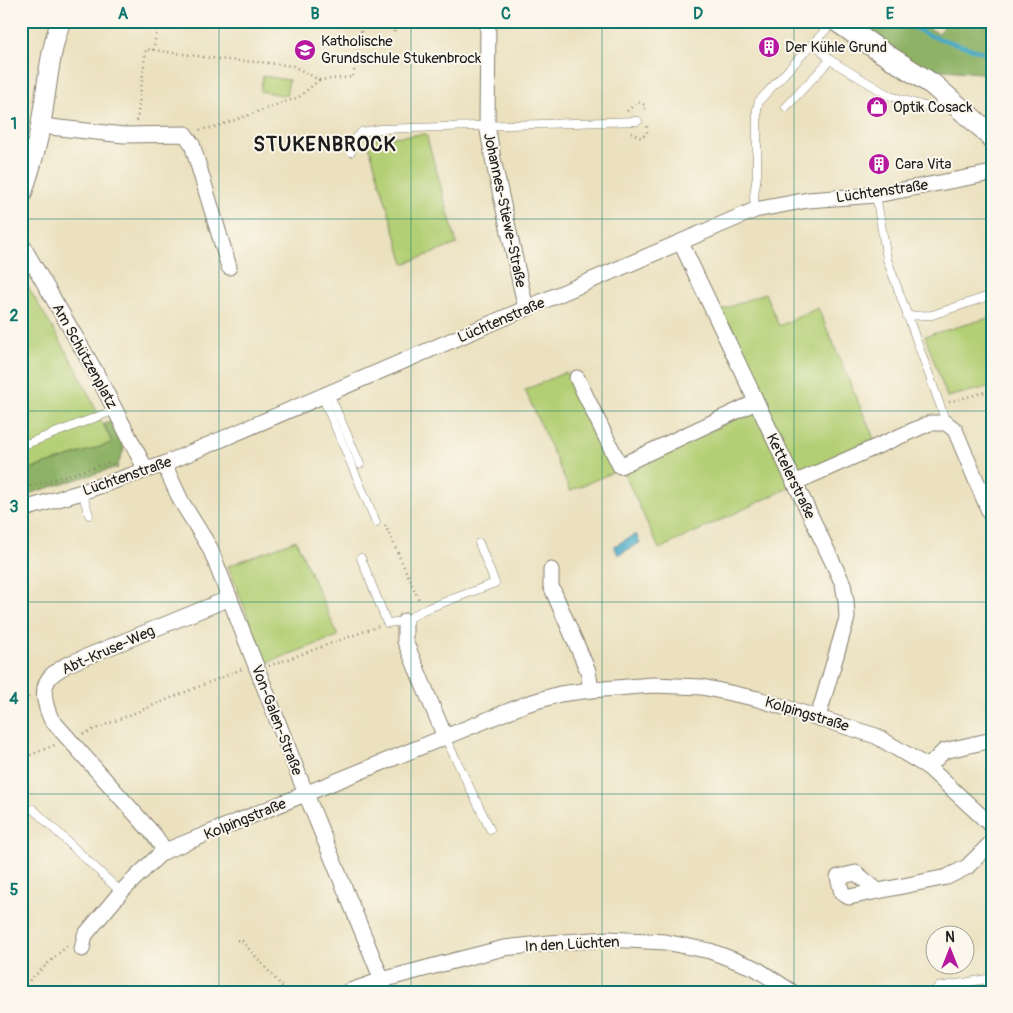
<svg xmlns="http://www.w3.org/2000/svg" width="1013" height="1013" font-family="Pangolin,sans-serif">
<rect width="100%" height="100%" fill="#fbf7ec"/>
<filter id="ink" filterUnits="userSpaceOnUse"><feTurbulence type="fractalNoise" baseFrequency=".02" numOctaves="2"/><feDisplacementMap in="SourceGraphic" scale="10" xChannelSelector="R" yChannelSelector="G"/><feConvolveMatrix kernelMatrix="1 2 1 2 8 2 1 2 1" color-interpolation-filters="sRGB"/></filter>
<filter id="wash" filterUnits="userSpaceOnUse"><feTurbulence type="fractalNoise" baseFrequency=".0096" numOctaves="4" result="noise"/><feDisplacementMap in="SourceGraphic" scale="20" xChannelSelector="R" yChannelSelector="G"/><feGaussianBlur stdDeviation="1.12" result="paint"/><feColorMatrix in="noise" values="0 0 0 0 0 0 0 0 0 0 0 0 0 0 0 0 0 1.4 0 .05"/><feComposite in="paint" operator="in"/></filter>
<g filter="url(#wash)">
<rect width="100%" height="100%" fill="#ebe1bf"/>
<g fill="#b3cf75" stroke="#687648">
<polygon points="263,76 289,80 286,96 260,91"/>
<polygon points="426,134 457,244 404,264 367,139"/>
<polygon points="21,275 75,366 112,443 21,472"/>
<polygon points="765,293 779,326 818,308 875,441 798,474 722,310"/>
<polygon points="992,317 992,386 947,397 925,336"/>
<polygon points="566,372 616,471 570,491 525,390"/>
<polygon points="754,410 791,487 659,549 624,473"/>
<polygon points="296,540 338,636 266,663 228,566"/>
</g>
<g fill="#8eb266" stroke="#556741">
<polygon points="858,21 916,21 939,34 946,21 992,21 992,74 922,68 855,29"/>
<polygon points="110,421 124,449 117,467 21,496 21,472 112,443 104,423"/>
</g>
<polygon fill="#45a9c5" stroke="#306270" points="636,534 640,543 618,555 614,546"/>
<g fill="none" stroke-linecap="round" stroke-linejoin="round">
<polyline stroke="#45a9c5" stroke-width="4" points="900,21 928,35 992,55"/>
</g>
</g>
<g filter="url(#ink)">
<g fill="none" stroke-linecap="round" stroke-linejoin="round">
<g stroke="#847e6e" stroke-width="9">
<g id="service">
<polyline points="815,43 830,60"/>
<polyline points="786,107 830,60 890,96 935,109 945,98"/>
<polyline points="351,152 353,140 362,132 380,129 638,121"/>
<polyline points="876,195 887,259 940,405 946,423"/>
<polyline points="755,210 754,196 757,175 757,109 759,101 834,21"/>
<polyline points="21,277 32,260"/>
<polyline points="907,316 932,315 992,295"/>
<polyline points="329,393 360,464"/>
<polyline points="322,396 376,522"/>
<polyline points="21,446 115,410"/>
<polyline points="82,492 89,515"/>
<polyline points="361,558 387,623 405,621 423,610 495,583 479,543"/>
<polyline points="445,737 490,829"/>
<polyline points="33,809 121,892"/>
<polyline points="934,992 938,987 987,979 990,992"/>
</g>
</g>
<g stroke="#847e6e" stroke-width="17">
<g id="minor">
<polyline points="488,21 487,125 494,164 526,309"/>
<polyline points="41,126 124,135 185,134 192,144 229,267"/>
<polyline points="21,243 94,369 146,470"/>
<polyline points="681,243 843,584 846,601 847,618 818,717"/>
<polyline points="577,378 620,466 756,402"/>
<polyline points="164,464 181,501 210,548 306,794 382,980 385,992"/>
<polyline points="794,483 930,423 946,423 955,430 992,518"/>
<polyline points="21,510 82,492 164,464 755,210 808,200 876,195 992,173"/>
<polyline points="551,570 551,586 588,671 591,690"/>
<polyline points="405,621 405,641 445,737"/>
<polyline points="928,767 944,751 992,740"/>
<path d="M 165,851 L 155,836 L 51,719 C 45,705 39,686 53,674 C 57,671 62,668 66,665 L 230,598"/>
<polyline points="878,891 856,873 838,877 842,893 849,897 947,877 967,867 992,842"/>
<polyline points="82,949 85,935 121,892 159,855 165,851 526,704 560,694 591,690 653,685 702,687 758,699 876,736 928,767 992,826"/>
<polyline points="347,992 382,980 457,960 504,948 550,943 609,939 665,942 710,951 755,968 792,992"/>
</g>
</g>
<g stroke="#847e6e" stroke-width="21">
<path id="tertiary" d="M 21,197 C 29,173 37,148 41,123 C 47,90 49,52 61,21"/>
</g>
<g stroke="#847e6e" stroke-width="23">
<polyline id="secondary" points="837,21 880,51 932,84 984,129 992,138"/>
</g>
<g stroke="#847e6e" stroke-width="2.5" stroke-dasharray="1 4" stroke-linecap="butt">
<polyline points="394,32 396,21"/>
<polyline points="153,50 159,21"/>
<polyline points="319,80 353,77 363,21"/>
<polyline points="627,111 638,102 645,105 645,113"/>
<polyline points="137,121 146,49 227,60 269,63 293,66 319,80 299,97 215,127 198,130"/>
<polyline points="631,132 641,138 647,133 647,126"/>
<polyline points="949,402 992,390"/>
<polyline points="21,489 109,463 114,463 117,467"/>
<polyline points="385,525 420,602"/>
<polyline points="269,666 379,626"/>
<polyline points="21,690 30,700"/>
<polyline points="83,734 242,669"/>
<polyline points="21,759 57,744"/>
<polyline points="237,940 242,941 287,992"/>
<polyline points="21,986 30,980 68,945 69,946"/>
</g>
<use href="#service" stroke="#fff" stroke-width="8"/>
<use href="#minor" stroke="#fff" stroke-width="15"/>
<use href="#tertiary" stroke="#fff" stroke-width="19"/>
<use href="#secondary" stroke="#fff" stroke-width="21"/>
</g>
</g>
<path fill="none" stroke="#0f766e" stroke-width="1" stroke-opacity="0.55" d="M 219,21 L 219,992M 411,21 L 411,992M 602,21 L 602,992M 794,21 L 794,992M 21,219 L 992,219M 21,411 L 992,411M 21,602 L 992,602M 21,794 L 992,794"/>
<defs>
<g id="building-disc" transform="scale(1.125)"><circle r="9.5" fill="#b5179e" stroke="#fbf7ec"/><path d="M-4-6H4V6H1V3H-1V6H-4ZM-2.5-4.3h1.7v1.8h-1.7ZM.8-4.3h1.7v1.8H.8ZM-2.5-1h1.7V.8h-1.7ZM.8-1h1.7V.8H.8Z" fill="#fff"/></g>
<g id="school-disc" transform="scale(1.125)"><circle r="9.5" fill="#b5179e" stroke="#fbf7ec"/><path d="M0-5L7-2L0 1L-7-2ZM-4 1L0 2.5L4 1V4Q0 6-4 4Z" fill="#fff"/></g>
<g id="shop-disc" transform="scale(1.125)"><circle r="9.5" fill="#b5179e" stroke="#fbf7ec"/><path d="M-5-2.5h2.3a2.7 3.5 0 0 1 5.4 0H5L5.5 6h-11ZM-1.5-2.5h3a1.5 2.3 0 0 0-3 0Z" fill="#fff"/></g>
</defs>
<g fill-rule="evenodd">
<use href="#building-disc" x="769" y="47"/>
<use href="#school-disc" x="305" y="50"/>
<use href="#shop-disc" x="877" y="107"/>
<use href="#building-disc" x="879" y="164"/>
</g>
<g text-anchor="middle" stroke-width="4" stroke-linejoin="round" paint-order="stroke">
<g font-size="15" fill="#1c1c1c" stroke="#fbf7ec" text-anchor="start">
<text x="321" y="46">Katholische<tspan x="321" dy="17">Grundschule Stukenbrock</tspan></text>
<text x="785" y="52">Der Kühle Grund</text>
<text x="893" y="112">Optik Cosack</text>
<text x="895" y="169">Cara Vita</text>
</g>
<g font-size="15" fill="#1c1c1c" stroke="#fbf7ec">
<text transform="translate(882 191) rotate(-8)" y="5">Lüchtenstraße</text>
<text transform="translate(505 210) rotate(78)" y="5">Johannes-Stiewe-Straße</text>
<text transform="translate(501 320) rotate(-23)" y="5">Lüchtenstraße</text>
<text transform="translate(85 356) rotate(61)" y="5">Am Schützenplatz</text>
<text transform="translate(127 476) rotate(-19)" y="5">Lüchtenstraße</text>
<text transform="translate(791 476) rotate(64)" y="5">Kettelerstraße</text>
<text transform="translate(108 650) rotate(-24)" y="5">Abt-Kruse-Weg</text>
<text transform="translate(807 714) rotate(17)" y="5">Kolpingstraße</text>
<text transform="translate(277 720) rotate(69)" y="5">Von-Galen-Straße</text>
<text transform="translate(245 819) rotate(-22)" y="5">Kolpingstraße</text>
<text transform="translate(572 944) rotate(-3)" y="5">In den Lüchten</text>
</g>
<g font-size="20" font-weight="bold" letter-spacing="1" fill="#1c1c1c" stroke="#fbf7ec">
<text x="325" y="151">STUKENBROCK</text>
</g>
</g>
<rect width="1013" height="1013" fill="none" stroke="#fbf7ec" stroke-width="55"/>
<g transform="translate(950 950)"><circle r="24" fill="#fbf7ec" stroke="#a29f99"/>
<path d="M0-4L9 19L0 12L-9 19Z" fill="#b5179e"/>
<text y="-8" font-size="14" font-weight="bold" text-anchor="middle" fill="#1c1c1c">N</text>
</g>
<rect x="28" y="28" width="958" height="958" fill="none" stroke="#0f766e" stroke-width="2"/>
<g font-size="16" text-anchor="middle" font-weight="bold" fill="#0f766e">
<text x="123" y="19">A</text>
<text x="315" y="19">B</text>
<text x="506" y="19">C</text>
<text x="698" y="19">D</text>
<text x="890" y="19">E</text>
<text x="14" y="129">1</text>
<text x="14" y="321">2</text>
<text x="14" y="512">3</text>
<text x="14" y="704">4</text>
<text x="14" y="895">5</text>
</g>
</svg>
